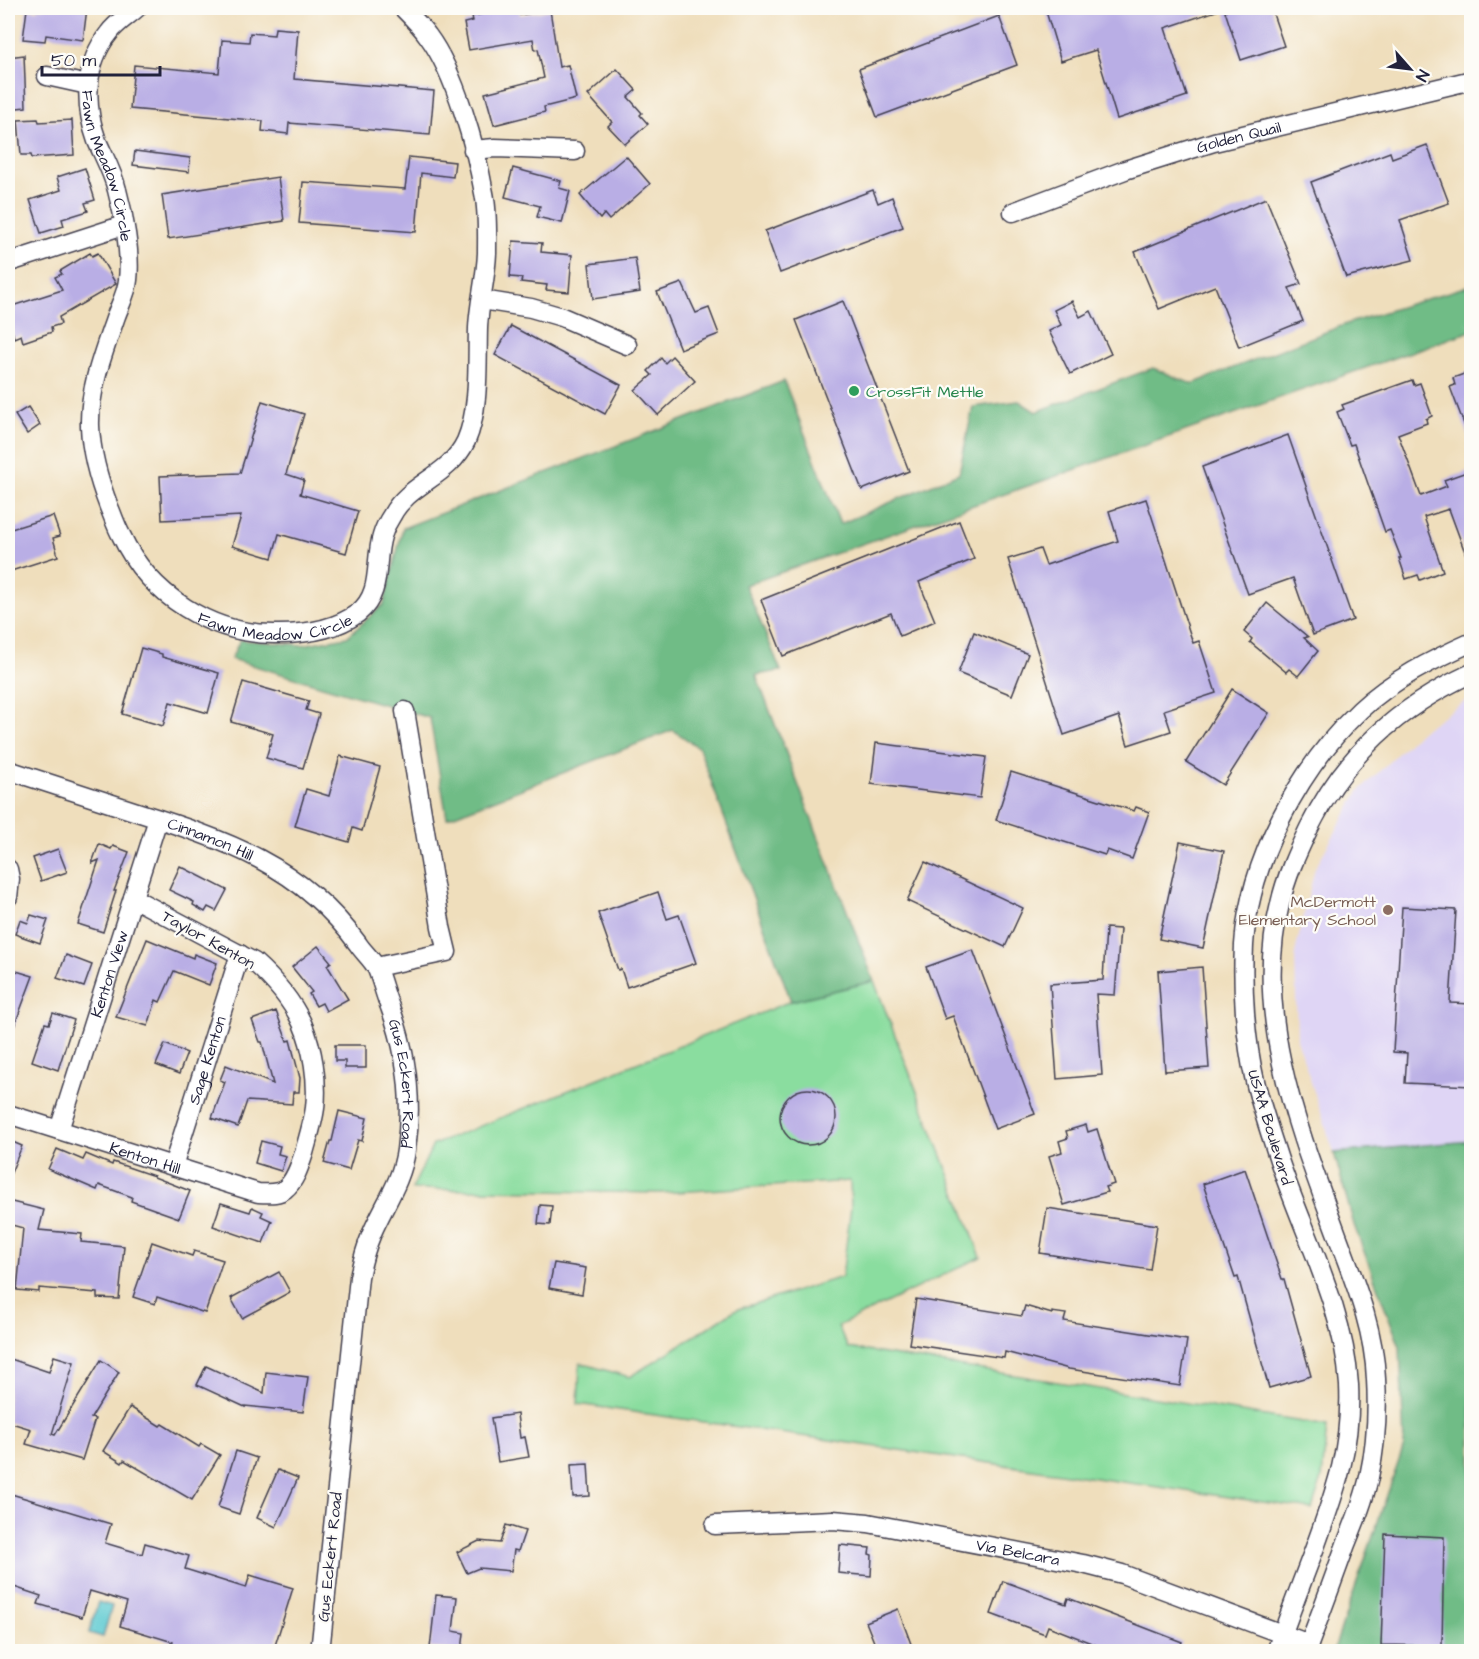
<svg xmlns="http://www.w3.org/2000/svg" width="1479" height="1659" font-family="'Architects Daughter',sans-serif">
<rect width="100%" height="100%" fill="#fdfcf7"/>
<filter id="ink" filterUnits="userSpaceOnUse"><feTurbulence type="fractalNoise" baseFrequency=".0167" numOctaves="2"/><feDisplacementMap in="SourceGraphic" scale="12" xChannelSelector="R" yChannelSelector="G"/><feConvolveMatrix kernelMatrix="1 2 1 2 8 2 1 2 1" color-interpolation-filters="sRGB"/></filter>
<filter id="wash" filterUnits="userSpaceOnUse"><feTurbulence type="fractalNoise" baseFrequency=".008" numOctaves="4" result="noise"/><feDisplacementMap in="SourceGraphic" scale="24" xChannelSelector="R" yChannelSelector="G"/><feGaussianBlur stdDeviation="1.35" result="paint"/><feColorMatrix in="noise" values="0 0 0 0 0 0 0 0 0 0 0 0 0 0 0 0 0 1.4 0 .05"/><feComposite in="paint" operator="in"/></filter>
<g filter="url(#wash)">
<rect width="100%" height="100%" fill="#efdebc"/>
<polygon fill="#dfd5f5" points="1471,697 1471,1141 1334,1153 1297,1039 1295,953 1315,868 1359,791 1421,731"/>
<polygon fill="#8add9f" stroke="#56806d" stroke-width="1.5" points="874,981 981,1257 838,1326 848,1348 1327,1426 1322,1478 1312,1509 578,1404 580,1363 630,1377 735,1310 842,1277 851,1207 850,1181 660,1193 412,1189 433,1145 791,1001"/>
<g fill="#6fbc86" stroke="#486f60" stroke-width="1.5">
<polygon points="1471,285 1471,331 745,585 781,671 756,675 874,981 791,1001 699,748 673,730 447,818 430,718 231,659 240,640 302,645 347,637 384,604 403,528 784,381 840,524 959,473 973,407 1019,401 1036,412 1153,368 1192,384 1349,323"/>
<polygon points="1471,1141 1471,1651 1333,1652 1404,1446 1400,1347 1354,1225 1334,1153"/>
</g>
<polygon fill="#5dcad1" stroke="#407686" stroke-width="1.5" points="98,1602 112,1606 103,1637 89,1633"/>
<g id="blocks">
<g fill="#b9aee5">
<polygon points="38,8 87,8 83,40 46,35 45,41 23,39 27,9 37,10"/>
<polygon points="519,8 520,15 550,10 559,67 568,65 576,99 544,107 545,112 494,125 485,93 544,78 538,49 535,50 533,39 469,50 464,23 473,21 472,16"/>
<polygon points="1045,8 1219,8 1219,10 1165,28 1187,96 1117,119 1096,50 1061,61"/>
<polygon points="1224,8 1271,8 1284,46 1241,60"/>
<polygon points="999,16 1017,65 877,117 859,69"/>
<polygon points="275,28 298,30 294,79 434,91 430,135 289,123 288,134 262,131 263,121 130,109 134,65 219,73 222,40 249,42 250,33 274,35"/>
<polygon points="24,55 26,107 8,109 8,57"/>
<polygon points="617,69 636,90 628,97 642,113 640,115 648,124 625,144 608,126 612,122 588,95"/>
<polygon points="38,119 39,122 72,120 74,155 32,158 31,155 21,155 18,120"/>
<polygon points="1427,145 1449,203 1400,220 1413,260 1346,277 1311,182 1390,152 1392,158"/>
<polygon points="135,151 190,158 189,172 133,165"/>
<polygon points="626,156 650,184 609,220 604,214 600,219 580,195"/>
<polygon points="409,157 455,162 453,177 421,173 416,232 299,223 303,182 405,189"/>
<polygon points="85,168 95,200 85,203 88,211 62,219 64,226 41,233 30,200 61,190 57,177"/>
<polygon points="513,168 561,181 559,188 570,191 562,223 537,217 540,206 505,197"/>
<polygon points="278,177 284,221 168,239 162,195"/>
<polygon points="873,190 878,203 892,197 903,227 780,273 765,231"/>
<polygon points="1266,198 1301,284 1289,288 1303,321 1239,347 1215,286 1159,309 1135,252"/>
<polygon points="513,241 542,243 541,252 572,255 569,292 546,290 547,285 521,282 522,278 510,277"/>
<polygon points="90,253 92,256 98,253 116,284 59,317 61,324 51,327 52,332 23,342 21,335 14,338 8,315 13,311 12,306 62,290 55,277 62,274 60,271"/>
<polygon points="635,258 640,292 593,299 589,264"/>
<polygon points="682,283 696,313 709,308 719,334 680,349 657,292"/>
<polygon points="843,301 909,471 862,490 796,320"/>
<polygon points="1072,301 1080,317 1091,311 1111,354 1070,374 1049,331 1061,325 1054,310"/>
<polygon points="511,326 621,385 605,414 495,355"/>
<polygon points="672,356 695,381 658,415 635,390 652,375 648,371 661,358 665,363"/>
<polygon points="1472,371 1472,440 1470,440 1450,387 1455,385 1453,378"/>
<polygon points="1412,380 1414,385 1420,383 1432,416 1426,419 1427,423 1398,434 1421,496 1447,486 1444,480 1472,470 1472,566 1470,566 1449,509 1424,517 1443,571 1420,580 1418,575 1406,579 1399,558 1401,558 1390,530 1385,532 1354,444 1350,445 1337,412 1344,409 1342,405"/>
<polygon points="262,401 304,414 286,474 304,480 300,494 358,511 346,553 279,534 272,558 232,546 241,516 162,520 160,476 240,473"/>
<polygon points="28,407 40,425 27,434 15,415"/>
<polygon points="1288,435 1353,620 1313,635 1293,578 1248,594 1202,467"/>
<polygon points="1146,499 1193,643 1199,641 1216,693 1164,710 1171,731 1128,745 1119,716 1064,735 1008,559 1040,549 1046,565 1118,541 1109,511"/>
<polygon points="53,516 60,536 53,538 58,556 8,572 8,530"/>
<polygon points="959,521 974,559 919,582 935,621 900,636 891,613 783,656 761,600"/>
<polygon points="1267,603 1308,637 1304,638 1318,651 1298,676 1289,669 1286,672 1250,642 1252,639 1244,632"/>
<polygon points="974,632 1028,654 1012,695 958,673"/>
<polygon points="141,648 162,654 162,657 219,673 208,713 170,702 163,726 122,714"/>
<polygon points="243,682 309,701 306,710 319,714 303,768 266,758 273,734 231,722"/>
<polygon points="1232,689 1269,713 1223,785 1186,762"/>
<polygon points="876,743 986,757 980,798 871,784"/>
<polygon points="340,756 380,767 362,831 353,828 349,842 295,826 306,789 329,796"/>
<polygon points="1011,772 1134,811 1136,807 1149,812 1132,859 1107,850 1105,855 996,820"/>
<polygon points="1180,842 1224,851 1203,948 1159,939"/>
<polygon points="99,844 111,849 113,846 129,852 114,891 116,891 103,932 78,924 99,860 92,863"/>
<polygon points="58,849 67,872 41,881 33,858"/>
<polygon points="925,862 1023,908 1005,947 907,901"/>
<polygon points="180,866 227,890 216,911 208,907 205,912 193,905 194,902 169,890"/>
<polygon points="658,892 667,919 679,915 696,963 627,987 621,969 618,970 598,913"/>
<polygon points="1402,907 1456,910 1450,1003 1472,1004 1472,1086 1405,1083 1407,1053 1393,1052"/>
<polygon points="31,915 48,920 40,943 15,934 20,920 28,923"/>
<polygon points="1106,928 1120,929 1115,995 1096,994 1102,1075 1057,1079 1050,984 1103,980"/>
<polygon points="147,939 193,958 194,954 217,963 209,985 174,971 160,1002 156,1000 148,1026 116,1017"/>
<polygon points="318,946 331,962 327,965 348,999 326,1011 322,1003 316,1006 309,994 312,992 292,967"/>
<polygon points="973,950 1035,1114 995,1129 953,1016 945,1019 926,967"/>
<polygon points="66,955 92,965 84,987 57,978"/>
<polygon points="1202,967 1209,1068 1165,1071 1158,971"/>
<polygon points="13,970 33,976 8,1043 8,977 11,978"/>
<polygon points="276,1011 287,1041 290,1040 300,1078 299,1092 293,1092 292,1104 247,1101 238,1127 212,1118 225,1082 220,1080 226,1065 273,1084 262,1042 260,1042 252,1020"/>
<polygon points="53,1013 74,1020 58,1070 32,1061 45,1023 49,1024"/>
<polygon points="165,1044 187,1053 179,1074 156,1065"/>
<polygon points="335,1045 366,1045 366,1068 345,1068 345,1061 335,1061"/>
<circle cx="808" cy="1117" r="28"/>
<polygon points="339,1111 367,1118 362,1141 358,1140 349,1170 324,1163 330,1141 332,1141"/>
<polygon points="1086,1125 1088,1132 1097,1129 1114,1184 1105,1187 1107,1192 1064,1205 1049,1156 1062,1152 1059,1141 1068,1138 1066,1131"/>
<polygon points="8,1140 22,1146 8,1180"/>
<polygon points="261,1141 280,1146 278,1154 286,1156 281,1171 255,1163"/>
<polygon points="57,1149 83,1160 86,1154 112,1165 113,1162 154,1176 154,1177 190,1191 179,1218 131,1201 132,1197 99,1185 97,1190 48,1169"/>
<polygon points="1245,1169 1282,1279 1284,1279 1311,1376 1269,1388 1238,1277 1235,1278 1203,1184"/>
<polygon points="8,1201 44,1210 39,1230 82,1234 81,1242 124,1246 119,1299 97,1298 97,1293 39,1288 39,1292 17,1290 23,1228 8,1224"/>
<polygon points="221,1203 250,1212 252,1207 263,1212 261,1216 272,1221 263,1243 213,1226"/>
<polygon points="540,1205 552,1206 550,1225 538,1224"/>
<polygon points="1047,1208 1157,1225 1150,1270 1040,1253"/>
<polygon points="152,1242 192,1256 194,1251 223,1260 205,1313 157,1297 155,1304 133,1297"/>
<polygon points="554,1263 586,1268 582,1294 549,1288"/>
<polygon points="279,1272 290,1292 242,1318 231,1298"/>
<polygon points="916,1299 1022,1316 1025,1306 1052,1314 1052,1312 1066,1314 1064,1321 1187,1340 1180,1386 1069,1369 1005,1352 1004,1358 909,1344"/>
<polygon points="54,1356 74,1362 52,1434 55,1435 101,1360 119,1372 91,1418 95,1419 82,1460 26,1444 31,1429 8,1422 8,1358 49,1372"/>
<polygon points="206,1366 264,1393 266,1372 308,1377 303,1412 245,1406 245,1407 197,1385"/>
<polygon points="130,1407 160,1426 162,1424 199,1447 201,1444 220,1455 192,1500 124,1460 122,1463 103,1451"/>
<polygon points="517,1414 520,1438 525,1437 529,1457 498,1462 491,1418"/>
<polygon points="236,1451 257,1458 239,1514 218,1507"/>
<polygon points="588,1464 590,1496 573,1497 571,1465"/>
<polygon points="278,1470 298,1478 276,1527 257,1518"/>
<polygon points="8,1493 111,1524 105,1543 142,1554 145,1543 189,1556 185,1569 246,1588 250,1575 293,1588 273,1652 170,1652 173,1642 120,1626 127,1602 90,1591 82,1617 38,1604 41,1596 8,1585"/>
<polygon points="506,1525 525,1531 518,1551 514,1550 511,1571 479,1568 467,1573 457,1552 479,1541 500,1543"/>
<polygon points="1385,1534 1444,1537 1442,1646 1381,1645"/>
<polygon points="840,1545 870,1548 869,1554 872,1555 871,1576 838,1573"/>
<polygon points="1003,1581 1066,1604 1068,1598 1182,1642 1178,1652 1121,1652 1110,1647 1109,1650 1048,1626 1045,1634 991,1614"/>
<polygon points="436,1595 457,1597 453,1631 464,1633 462,1651 430,1648"/>
<polygon points="898,1609 914,1652 878,1652 866,1622"/>
</g>
</g>
</g>
<g filter="url(#ink)">
<use href="#blocks" fill-opacity="0" stroke="#413e4e" stroke-width="1.5"/>
<g fill="none" stroke-linecap="round" stroke-linejoin="round">
<g stroke="#413e4e" stroke-width="21">
<g id="minor">
<path id="s1" d="M 137,8 C 128,16 116,23 109,33 C 84,64 84,105 97,141 C 104,157 113,173 117,190 C 124,215 131,254 128,280 C 127,292 120,305 116,316 C 104,351 89,388 90,426 C 91,454 99,481 109,507 C 113,516 116,526 121,535 C 149,595 212,636 279,634 C 306,634 335,630 358,613 C 383,593 374,562 382,536 C 384,529 388,521 392,515 C 409,483 449,477 466,441 C 480,409 477,363 478,328 C 479,303 486,279 487,253 C 487,233 488,212 484,193 C 476,148 455,72 428,36 C 421,26 412,17 403,8"/>
<polyline points="47,76 88,85"/>
<polyline points="473,150 495,148 575,151"/>
<path id="s2" d="M 1013,212 L 1125,170 L 1214,142 L 1472,80"/>
<polyline points="10,262 124,225"/>
<polyline points="482,300 531,308 562,317 627,345"/>
<path id="s3" d="M 8,770 C 51,784 94,798 137,812 C 225,840 301,865 358,944 C 363,952 373,960 377,969 C 382,981 385,995 390,1007 C 407,1053 413,1101 406,1150 C 402,1181 384,1205 372,1233 C 366,1247 362,1262 359,1277 L 320,1652"/>
<polyline points="8,869 10,879 8,897"/>
<polyline points="376,967 447,952 441,927 405,711"/>
<path id="s4" d="M 8,1114 L 258,1193 C 267,1193 277,1195 285,1189 C 295,1181 300,1165 304,1153 C 308,1138 313,1123 315,1108 C 318,1081 313,1048 302,1023 C 291,999 273,979 254,962 L 133,898"/>
<path id="s5" d="M 59,1130 L 158,819"/>
<path id="s6" d="M 173,1166 L 240,954"/>
<path id="s7" d="M 715,1525 L 833,1520 L 868,1523 L 1083,1564 L 1122,1574 L 1309,1644"/>
<path d="M 1276,1652 C 1288,1618 1301,1584 1314,1550 C 1335,1492 1352,1448 1349,1385 C 1344,1306 1302,1231 1278,1157 C 1270,1132 1261,1106 1255,1081 C 1245,1040 1242,987 1244,945 C 1249,861 1300,767 1360,710 C 1392,680 1432,660 1472,642"/>
<path d="M 1306,1652 C 1320,1616 1333,1580 1346,1544 C 1355,1522 1364,1500 1369,1477 C 1376,1445 1378,1412 1376,1379 C 1374,1327 1354,1281 1336,1232 C 1299,1131 1252,1014 1280,904 C 1286,877 1297,853 1309,828 C 1345,755 1398,707 1472,673"/>
</g>
</g>
<use href="#minor" stroke="#fff" stroke-width="18"/>
</g>
</g>
<circle fill="#2e9e5b" stroke="#fdfcf7" stroke-width="2" cx="854" cy="391" r="6"/>
<circle fill="#8d6e63" stroke="#fdfcf7" stroke-width="2" cx="1388" cy="910" r="6"/>
<g text-anchor="middle" stroke-width="4.5" stroke-linejoin="round" paint-order="stroke">
<g font-size="16" fill="#22223b" stroke="#fdfcf7">
<text dy="6" stroke="none"><textPath href="#s2" startOffset="238">Golden Quail</textPath></text>
<text dy="6" stroke="none"><textPath href="#s1" startOffset="178">Fawn Meadow Circle</textPath></text>
<text dy="6" stroke="none"><textPath href="#s1" startOffset="754">Fawn Meadow Circle</textPath></text>
<text dy="6" stroke="none"><textPath href="#s3" startOffset="214">Cinnamon Hill</textPath></text>
<text transform="translate(209 939) rotate(29)" y="6">Taylor Kenton</text>
<text dy="6" stroke="none"><textPath href="#s5" startOffset="164">Kenton View</textPath></text>
<text dy="6" stroke="none"><textPath href="#s6" startOffset="111">Sage Kenton</textPath></text>
<text dy="6" stroke="none"><textPath href="#s3" startOffset="548">Gus Eckert Road</textPath></text>
<text transform="translate(1271 1127) rotate(73)" y="6">USAA Boulevard</text>
<text dy="6" stroke="none"><textPath href="#s4" startOffset="144">Kenton Hill</textPath></text>
<text dy="6" stroke="none"><textPath href="#s7" startOffset="306">Via Belcara</textPath></text>
<text transform="translate(329 1557) rotate(-84)" y="6">Gus Eckert Road</text>
</g>
<g font-size="16" fill="#27864d" stroke="#fdfcf7" text-anchor="start">
<text x="866" y="397">CrossFit Mettle</text>
</g>
<g font-size="16" fill="#785e54" stroke="#fdfcf7" text-anchor="end">
<text x="1376" y="907">McDermott<tspan x="1376" dy="18">Elementary School</tspan></text>
</g>
</g>
<rect width="1479" height="1659" fill="none" stroke="#fdfcf7" stroke-width="30"/>
<g transform="translate(1410 69) rotate(118)" stroke="#fdfcf7" stroke-width="4.5" paint-order="stroke">
<path d="M0-4.5L10 22L0 15L-10 22Z" fill="#22223b"/>
<text y="-9" font-size="16" font-weight="bold" text-anchor="middle" fill="#22223b">N</text>
</g>
<path d="M42 66v9h118v-9" fill="none" stroke="#22223b" stroke-width="3"/>
<text x="51" y="66" font-size="18" fill="#22223b" stroke="#fdfcf7" stroke-width="4.5" paint-order="stroke">50 m</text>
</svg>
